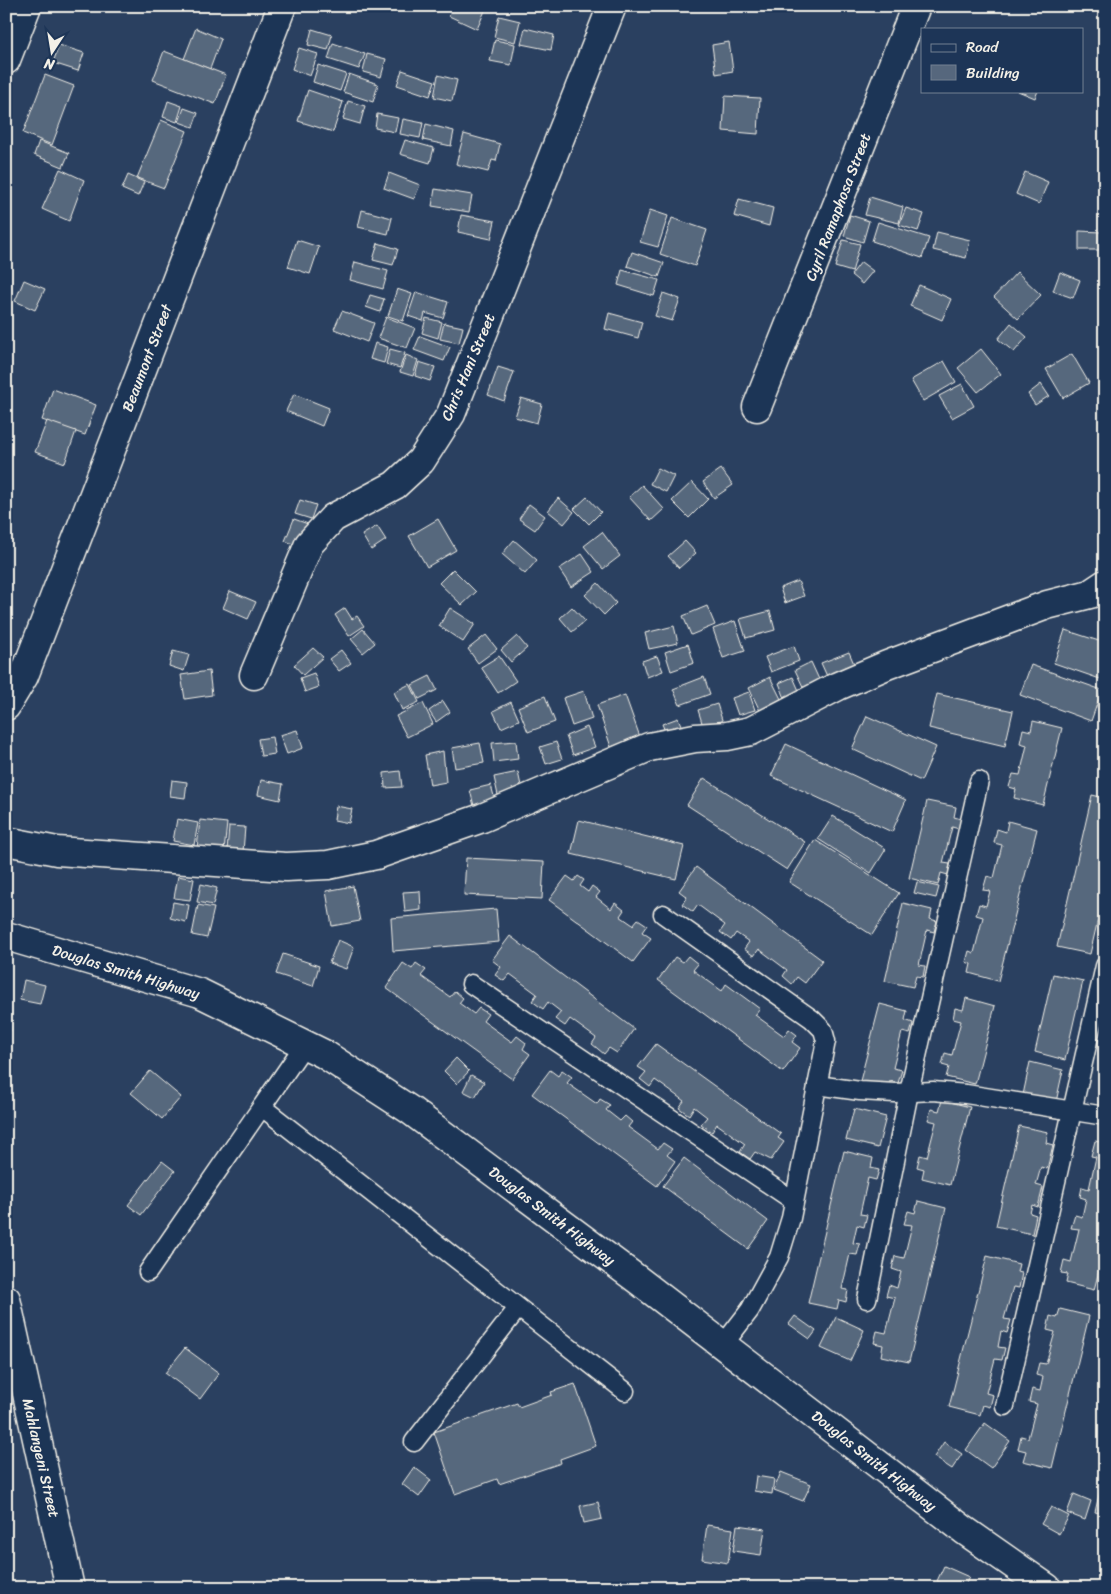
<svg xmlns="http://www.w3.org/2000/svg" width="1111" height="1594" font-family="Sriracha,sans-serif">
<rect width="100%" height="100%" fill="#2a4060"/>
<filter id="ink" filterUnits="userSpaceOnUse"><feTurbulence type="fractalNoise" baseFrequency=".02" numOctaves="2"/><feDisplacementMap in="SourceGraphic" scale="10" xChannelSelector="R" yChannelSelector="G"/><feConvolveMatrix kernelMatrix="1 2 1 2 8 2 1 2 1" color-interpolation-filters="sRGB"/></filter>
<g filter="url(#ink)">
<g fill="#56677d" stroke="#f4f1e8">
<polygon points="453,6 487,6 477,29 449,16"/>
<polygon points="499,16 520,21 515,42 494,37"/>
<polygon points="196,28 221,39 210,69 184,59"/>
<polygon points="525,28 554,35 551,50 521,44"/>
<polygon points="312,29 332,35 328,50 308,45"/>
<polygon points="495,40 515,44 511,65 490,61"/>
<polygon points="729,42 733,71 716,74 712,45"/>
<polygon points="333,43 365,54 359,69 328,59"/>
<polygon points="59,45 84,53 78,71 53,63"/>
<polygon points="299,48 318,54 310,76 292,69"/>
<polygon points="164,51 226,75 215,104 153,80"/>
<polygon points="367,54 386,59 381,77 363,72"/>
<polygon points="318,65 346,74 340,91 313,82"/>
<polygon points="402,70 435,81 430,96 397,85"/>
<polygon points="349,74 378,84 373,102 343,92"/>
<polygon points="45,75 74,86 52,145 23,133"/>
<polygon points="438,75 457,80 452,101 434,97"/>
<polygon points="308,90 343,102 333,132 298,121"/>
<polygon points="1018,91 1038,91 1035,98"/>
<polygon points="725,96 760,98 758,134 723,131"/>
<polygon points="168,101 182,106 177,122 163,117"/>
<polygon points="348,101 365,106 360,124 343,119"/>
<polygon points="184,108 198,113 193,127 179,122"/>
<polygon points="377,114 398,118 395,132 375,128"/>
<polygon points="403,119 423,123 420,138 400,134"/>
<polygon points="161,120 187,131 164,188 137,178"/>
<polygon points="426,124 454,131 451,146 423,140"/>
<polygon points="464,134 500,144 496,161 492,160 488,172 456,164"/>
<polygon points="405,140 434,148 430,163 400,154"/>
<polygon points="39,141 69,153 63,167 34,155"/>
<polygon points="60,169 84,180 69,221 42,209"/>
<polygon points="1025,172 1048,182 1039,204 1016,194"/>
<polygon points="389,173 420,185 414,199 384,188"/>
<polygon points="128,175 144,182 138,196 122,189"/>
<polygon points="435,189 472,195 469,212 432,206"/>
<polygon points="870,197 903,207 899,223 865,215"/>
<polygon points="739,199 773,208 769,226 734,216"/>
<polygon points="906,208 924,214 918,231 899,225"/>
<polygon points="362,210 392,218 388,234 358,227"/>
<polygon points="650,210 668,216 658,247 640,242"/>
<polygon points="461,215 495,221 491,239 458,232"/>
<polygon points="850,215 869,221 863,242 844,236"/>
<polygon points="672,218 707,230 695,266 660,254"/>
<polygon points="878,222 929,238 922,258 872,241"/>
<polygon points="1079,231 1102,232 1101,250 1079,250"/>
<polygon points="937,232 970,240 966,258 933,250"/>
<polygon points="297,240 319,247 310,274 288,267"/>
<polygon points="843,240 860,244 852,272 835,267"/>
<polygon points="378,243 398,249 393,265 373,260"/>
<polygon points="632,252 664,263 659,277 627,266"/>
<polygon points="355,262 388,271 383,289 350,280"/>
<polygon points="861,262 873,271 862,284 851,275"/>
<polygon points="622,270 659,280 654,296 618,285"/>
<polygon points="1017,272 1041,295 1018,319 994,297"/>
<polygon points="1060,272 1080,280 1073,298 1053,291"/>
<polygon points="1104,278 1105,278 1105,296 1100,295"/>
<polygon points="24,280 45,289 35,310 15,301"/>
<polygon points="919,285 951,299 942,320 910,306"/>
<polygon points="397,289 412,294 403,321 388,316"/>
<polygon points="416,292 448,302 443,318 425,313 423,321 408,316"/>
<polygon points="663,293 680,299 672,321 655,316"/>
<polygon points="370,295 384,299 380,312 366,307"/>
<polygon points="342,311 374,323 367,342 334,329"/>
<polygon points="609,313 642,322 638,338 605,329"/>
<polygon points="386,317 415,328 407,348 378,338"/>
<polygon points="426,318 442,322 438,338 422,333"/>
<polygon points="444,323 463,327 459,343 440,339"/>
<polygon points="1011,323 1027,337 1014,352 998,339"/>
<polygon points="420,336 450,347 444,361 414,350"/>
<polygon points="375,343 388,347 384,363 370,359"/>
<polygon points="390,349 405,353 400,368 386,364"/>
<polygon points="981,349 1001,374 978,392 958,368"/>
<polygon points="1072,354 1089,383 1063,398 1046,369"/>
<polygon points="406,355 418,360 413,376 400,372"/>
<polygon points="944,361 956,382 923,401 911,380"/>
<polygon points="419,362 435,367 430,381 415,376"/>
<polygon points="498,367 514,372 504,401 488,395"/>
<polygon points="962,384 974,406 952,418 939,396"/>
<polygon points="1041,384 1049,396 1035,405 1028,394"/>
<polygon points="53,389 96,405 85,435 42,420"/>
<polygon points="294,394 329,408 322,426 286,411"/>
<polygon points="521,398 542,404 537,423 515,417"/>
<polygon points="47,421 76,431 65,463 35,452"/>
<polygon points="658,468 674,476 666,492 650,484"/>
<polygon points="721,469 733,485 714,498 703,482"/>
<polygon points="692,482 708,499 689,518 672,501"/>
<polygon points="642,485 664,509 651,521 629,497"/>
<polygon points="587,497 601,512 589,524 574,509"/>
<polygon points="558,498 574,512 564,524 548,511"/>
<polygon points="300,500 316,505 311,519 295,514"/>
<polygon points="529,504 545,516 535,530 519,519"/>
<polygon points="294,519 308,524 299,546 285,541"/>
<polygon points="438,519 456,550 427,567 409,536"/>
<polygon points="377,526 386,540 371,550 362,535"/>
<polygon points="602,532 620,556 603,569 584,546"/>
<polygon points="514,540 537,560 525,574 502,554"/>
<polygon points="685,541 696,553 679,568 668,556"/>
<polygon points="582,554 594,572 571,587 559,569"/>
<polygon points="453,569 476,592 462,605 439,583"/>
<polygon points="798,581 804,596 785,603 780,588"/>
<polygon points="598,583 616,603 604,615 585,595"/>
<polygon points="230,591 256,602 248,619 223,608"/>
<polygon points="707,606 715,625 691,635 683,616"/>
<polygon points="572,607 585,621 572,632 560,618"/>
<polygon points="345,608 352,619 357,616 364,626 349,636 335,615"/>
<polygon points="450,608 475,624 463,642 439,626"/>
<polygon points="770,611 775,630 746,638 740,619"/>
<polygon points="735,621 745,651 723,658 713,629"/>
<polygon points="674,626 678,643 649,649 645,633"/>
<polygon points="363,629 375,643 363,653 351,639"/>
<polygon points="1065,630 1105,643 1105,663 1100,679 1054,663"/>
<polygon points="486,635 497,649 478,663 468,649"/>
<polygon points="517,636 527,648 511,662 501,650"/>
<polygon points="688,644 694,663 671,671 665,652"/>
<polygon points="794,646 799,661 771,672 765,657"/>
<polygon points="313,648 323,657 303,675 294,665"/>
<polygon points="341,650 351,663 339,671 329,659"/>
<polygon points="173,651 189,655 184,671 169,666"/>
<polygon points="849,652 857,671 830,683 821,663"/>
<polygon points="499,656 516,681 498,693 481,667"/>
<polygon points="657,656 663,671 647,677 642,661"/>
<polygon points="811,662 822,686 806,693 795,670"/>
<polygon points="1031,665 1102,690 1091,721 1020,695"/>
<polygon points="209,671 212,695 185,699 181,675"/>
<polygon points="314,673 319,687 305,692 300,678"/>
<polygon points="430,676 437,690 419,699 412,685"/>
<polygon points="704,677 710,694 680,705 673,689"/>
<polygon points="770,677 783,703 761,713 749,688"/>
<polygon points="793,677 801,695 786,701 779,683"/>
<polygon points="410,684 419,702 402,710 394,692"/>
<polygon points="584,691 592,719 572,726 563,698"/>
<polygon points="749,692 755,710 738,715 732,698"/>
<polygon points="937,694 1013,711 1005,746 929,728"/>
<polygon points="625,695 640,737 611,747 597,705"/>
<polygon points="545,696 555,722 528,732 518,707"/>
<polygon points="443,701 450,712 436,722 429,711"/>
<polygon points="511,702 519,720 501,728 493,711"/>
<polygon points="423,703 433,724 407,737 396,716"/>
<polygon points="717,704 723,723 704,729 698,710"/>
<polygon points="867,716 936,747 921,781 852,749"/>
<polygon points="678,718 684,732 668,738 662,724"/>
<polygon points="1033,721 1062,728 1043,805 1014,798 1016,789 1009,787 1013,774 1020,775 1027,745 1020,743 1023,729 1031,731"/>
<polygon points="587,727 595,747 573,755 566,736"/>
<polygon points="297,730 303,748 287,754 280,735"/>
<polygon points="272,737 275,754 261,756 258,739"/>
<polygon points="516,741 518,759 494,762 492,743"/>
<polygon points="556,742 562,759 546,764 540,747"/>
<polygon points="480,743 484,763 455,768 452,748"/>
<polygon points="786,744 906,800 892,832 771,776"/>
<polygon points="443,751 446,782 430,785 425,755"/>
<polygon points="400,771 402,787 385,788 384,773"/>
<polygon points="518,772 523,795 499,800 494,777"/>
<polygon points="704,778 805,842 787,870 687,805"/>
<polygon points="172,780 187,782 185,798 170,796"/>
<polygon points="261,780 283,784 280,800 258,795"/>
<polygon points="491,785 496,804 475,810 470,790"/>
<polygon points="1092,795 1105,798 1105,889 1090,954 1057,947"/>
<polygon points="927,801 956,807 954,817 961,819 959,829 952,827 943,863 950,864 948,875 941,873 938,885 909,878"/>
<polygon points="336,806 352,809 349,823 334,820"/>
<polygon points="833,816 886,849 871,873 818,839"/>
<polygon points="177,819 198,823 194,845 173,841"/>
<polygon points="200,820 227,823 224,852 197,849"/>
<polygon points="579,820 684,846 676,879 571,854"/>
<polygon points="1008,821 1037,829 998,981 969,973 971,964 966,962 969,951 974,953 983,917 976,915 979,904 986,906 990,891 983,890 987,876 994,878 1002,845 994,843 997,829 1006,832"/>
<polygon points="229,826 245,827 243,852 227,851"/>
<polygon points="815,840 899,893 872,935 789,882"/>
<polygon points="466,858 544,862 542,899 464,895"/>
<polygon points="696,867 822,960 805,983 797,977 792,984 783,976 787,970 759,949 754,956 744,949 749,942 736,933 731,940 720,932 725,925 698,905 693,912 682,904 687,897 679,891"/>
<polygon points="178,876 194,879 190,900 174,898"/>
<polygon points="567,876 574,881 578,876 584,880 580,886 588,892 592,886 600,892 596,897 611,909 615,903 624,910 620,916 633,925 638,919 647,925 642,932 651,938 633,962 549,900"/>
<polygon points="917,882 939,887 936,898 914,893"/>
<polygon points="201,884 217,888 213,905 197,902"/>
<polygon points="353,886 360,921 332,926 326,891"/>
<polygon points="420,891 421,910 405,912 403,892"/>
<polygon points="173,902 189,905 186,922 170,918"/>
<polygon points="903,903 932,910 930,919 937,921 934,932 927,930 919,965 925,966 923,977 916,976 913,987 885,981"/>
<polygon points="198,905 214,908 207,938 192,935"/>
<polygon points="496,909 499,942 393,951 391,918"/>
<polygon points="510,936 634,1029 617,1053 609,1048 604,1054 592,1044 596,1038 570,1019 565,1026 555,1019 561,1012 548,1002 543,1009 532,1001 537,994 510,974 504,981 495,975 501,967 492,960"/>
<polygon points="338,940 354,947 346,969 329,963"/>
<polygon points="283,954 319,966 313,986 276,974"/>
<polygon points="688,956 698,964 693,970 722,991 726,984 760,1009 755,1015 784,1036 789,1029 797,1035 792,1042 800,1048 783,1072 658,980 675,957 683,962"/>
<polygon points="403,963 412,969 416,963 426,970 421,976 450,997 455,991 463,998 459,1003 474,1014 479,1008 488,1014 483,1021 512,1042 517,1036 526,1043 523,1049 530,1054 512,1079 386,988"/>
<polygon points="1053,974 1083,981 1065,1060 1035,1052"/>
<polygon points="24,980 45,985 40,1004 20,1000"/>
<polygon points="966,998 995,1006 975,1084 946,1077 949,1067 942,1065 945,1053 952,1055 961,1021 953,1019 955,1008 963,1010"/>
<polygon points="880,1004 907,1011 905,1020 913,1023 910,1034 902,1032 893,1068 902,1070 898,1083 890,1081 889,1088 860,1081"/>
<polygon points="6,1010 11,1031 6,1032"/>
<polygon points="656,1044 781,1134 778,1138 784,1142 771,1160 755,1152 750,1159 740,1152 745,1144 717,1124 712,1132 701,1124 707,1117 694,1107 689,1115 679,1108 684,1101 655,1080 650,1087 640,1079 646,1072 638,1067"/>
<polygon points="456,1058 469,1071 457,1084 444,1071"/>
<polygon points="1030,1062 1063,1070 1056,1102 1023,1095"/>
<polygon points="550,1070 558,1076 562,1070 572,1077 567,1083 597,1104 600,1099 610,1105 606,1110 620,1121 625,1116 632,1122 628,1127 658,1149 663,1143 672,1149 667,1155 675,1161 657,1186 532,1094"/>
<polygon points="150,1071 181,1097 162,1119 131,1093"/>
<polygon points="471,1075 484,1082 475,1097 463,1091"/>
<polygon points="1104,1083 1105,1083 1105,1104 1099,1103"/>
<polygon points="942,1100 970,1107 950,1185 922,1178 924,1169 917,1167 920,1155 927,1157 936,1122 928,1120 931,1109 939,1111"/>
<polygon points="854,1109 886,1117 878,1148 846,1140"/>
<polygon points="1019,1126 1048,1132 1046,1143 1053,1145 1047,1169 1041,1167 1036,1185 1043,1187 1038,1207 1032,1205 1030,1213 1036,1215 1032,1234 996,1226"/>
<polygon points="1102,1133 1105,1134 1105,1247 1094,1290 1066,1283 1068,1274 1061,1273 1064,1260 1071,1262 1079,1229 1071,1228 1075,1215 1082,1217 1086,1199 1080,1197 1082,1187 1089,1189 1096,1157 1091,1156 1095,1141 1100,1142"/>
<polygon points="844,1151 873,1158 871,1168 879,1170 876,1180 868,1178 860,1214 867,1215 864,1227 857,1225 853,1243 860,1244 857,1255 850,1254 842,1289 848,1290 846,1302 839,1300 837,1309 808,1303"/>
<polygon points="684,1158 768,1221 748,1249 663,1186"/>
<polygon points="162,1161 175,1171 141,1215 128,1205"/>
<polygon points="918,1201 946,1208 909,1362 881,1356 883,1345 874,1343 877,1331 886,1333 895,1298 886,1296 889,1285 897,1288 901,1272 892,1269 895,1256 904,1258 912,1225 904,1224 908,1211 915,1213"/>
<polygon points="987,1256 1019,1264 1017,1272 1022,1273 1019,1288 1013,1287 1004,1319 1011,1320 1007,1333 1001,1331 998,1347 1005,1348 1002,1360 995,1359 986,1393 993,1395 990,1407 983,1405 980,1415 949,1407"/>
<polygon points="1060,1309 1089,1316 1052,1468 1023,1461 1026,1451 1018,1449 1021,1436 1028,1438 1037,1404 1029,1402 1032,1389 1040,1391 1043,1377 1036,1375 1039,1363 1046,1364 1055,1332 1047,1330 1050,1316 1057,1318"/>
<polygon points="795,1316 816,1331 810,1339 789,1324"/>
<polygon points="836,1317 864,1330 850,1361 821,1348"/>
<polygon points="185,1348 219,1373 200,1399 165,1373"/>
<polygon points="575,1384 596,1446 560,1459 561,1463 499,1484 497,1479 455,1494 434,1432 517,1403 519,1407 552,1395 551,1392"/>
<polygon points="985,1423 1010,1441 991,1468 966,1450"/>
<polygon points="944,1442 962,1454 952,1469 934,1457"/>
<polygon points="414,1467 431,1480 419,1497 402,1484"/>
<polygon points="1105,1469 1105,1514 1095,1512"/>
<polygon points="781,1472 811,1484 803,1501 774,1490"/>
<polygon points="756,1476 774,1479 772,1494 754,1491"/>
<polygon points="1074,1494 1091,1501 1085,1520 1067,1513"/>
<polygon points="598,1502 602,1519 584,1523 580,1506"/>
<polygon points="1051,1507 1069,1516 1059,1534 1041,1524"/>
<polygon points="707,1525 733,1529 728,1563 702,1559"/>
<polygon points="737,1525 765,1529 761,1555 733,1551"/>
<polygon points="944,1566 969,1577 964,1588 952,1588 937,1581"/>
</g>
<g fill="none" stroke-linecap="round" stroke-linejoin="round">
<g stroke="#f4f1e8" stroke-width="21">
<g id="service">
<polyline points="663,914 812,1019 823,1030 826,1041 791,1218 779,1257 750,1310 723,1345"/>
<polyline points="471,984 794,1201"/>
<polyline points="817,1085 860,1091 895,1093 933,1091 966,1094 1105,1116"/>
<polyline points="262,1107 625,1391"/>
<polyline points="148,1272 305,1044"/>
<polyline points="867,1299 909,1092 979,781"/>
<polyline points="1005,1406 1105,966"/>
<polyline points="414,1442 518,1308"/>
</g>
</g>
<g stroke="#f4f1e8" stroke-width="31">
<g id="minor">
<polyline points="6,60 27,6"/>
<polyline points="757,407 916,6"/>
<polyline points="254,675 309,544 333,518 395,485 421,461 451,414 612,6"/>
<polyline points="6,706 24,676 282,6"/>
<polyline points="6,841 57,851 286,867 328,865 376,855 482,818 649,747 695,738 727,736 751,731 838,686 887,665 1047,605 1090,594 1105,584"/>
<polyline points="6,1299 70,1588"/>
</g>
</g>
<g stroke="#f4f1e8" stroke-width="31">
<polyline id="tertiary" points="6,936 200,993 324,1054 410,1110 638,1280 964,1530 1047,1588"/>
</g>
<use href="#service" stroke="#1d3557" stroke-width="18"/>
<use href="#minor" stroke="#1d3557" stroke-width="28"/>
<use href="#tertiary" stroke="#1d3557" stroke-width="28"/>
</g>
</g>
<g text-anchor="middle" stroke-width="4" stroke-linejoin="round" paint-order="stroke">
<g font-size="15" fill="#f4f1e8" stroke="#1d3557">
<text transform="translate(838 207) rotate(-69)" y="5">Cyril Ramaphosa Street</text>
<text transform="translate(147 358) rotate(-69)" y="5">Beaumont Street</text>
<text transform="translate(468 367) rotate(-67)" y="5">Chris Hani Street</text>
<text transform="translate(126 972) rotate(17)" y="5">Douglas Smith Highway</text>
<text transform="translate(552 1216) rotate(37)" y="5">Douglas Smith Highway</text>
<text transform="translate(41 1458) rotate(77)" y="5">Mahlangeni Street</text>
<text transform="translate(874 1461) rotate(38)" y="5">Douglas Smith Highway</text>
</g>
</g>
<rect width="1111" height="1594" fill="none" stroke="#1d3557" stroke-width="25"/>
<rect x="12" y="12" width="1086" height="1569" fill="none" stroke="#f4f1e8" stroke-width="2" filter="url(#ink)"/>
<rect x="921" y="28" width="162" height="65" fill="#1d3557" stroke="#738091"/>
<rect x="931" y="44" width="25" height="8" fill="#1d3557" stroke="#738091"/>
<text x="966" y="52" font-size="15" fill="#f4f1e8">Road</text>
<rect x="931" y="65" width="25" height="15" fill="#56677d" stroke="#738091"/>
<text x="966" y="78" font-size="15" fill="#f4f1e8">Building</text>
<g transform="translate(52 52) rotate(192)" stroke="#1d3557" stroke-width="4" paint-order="stroke">
<path d="M0-4L9 19L0 12L-9 19Z" fill="#f4f1e8"/>
<text y="-8" font-size="14" font-weight="bold" text-anchor="middle" fill="#f4f1e8">N</text>
</g>
</svg>
